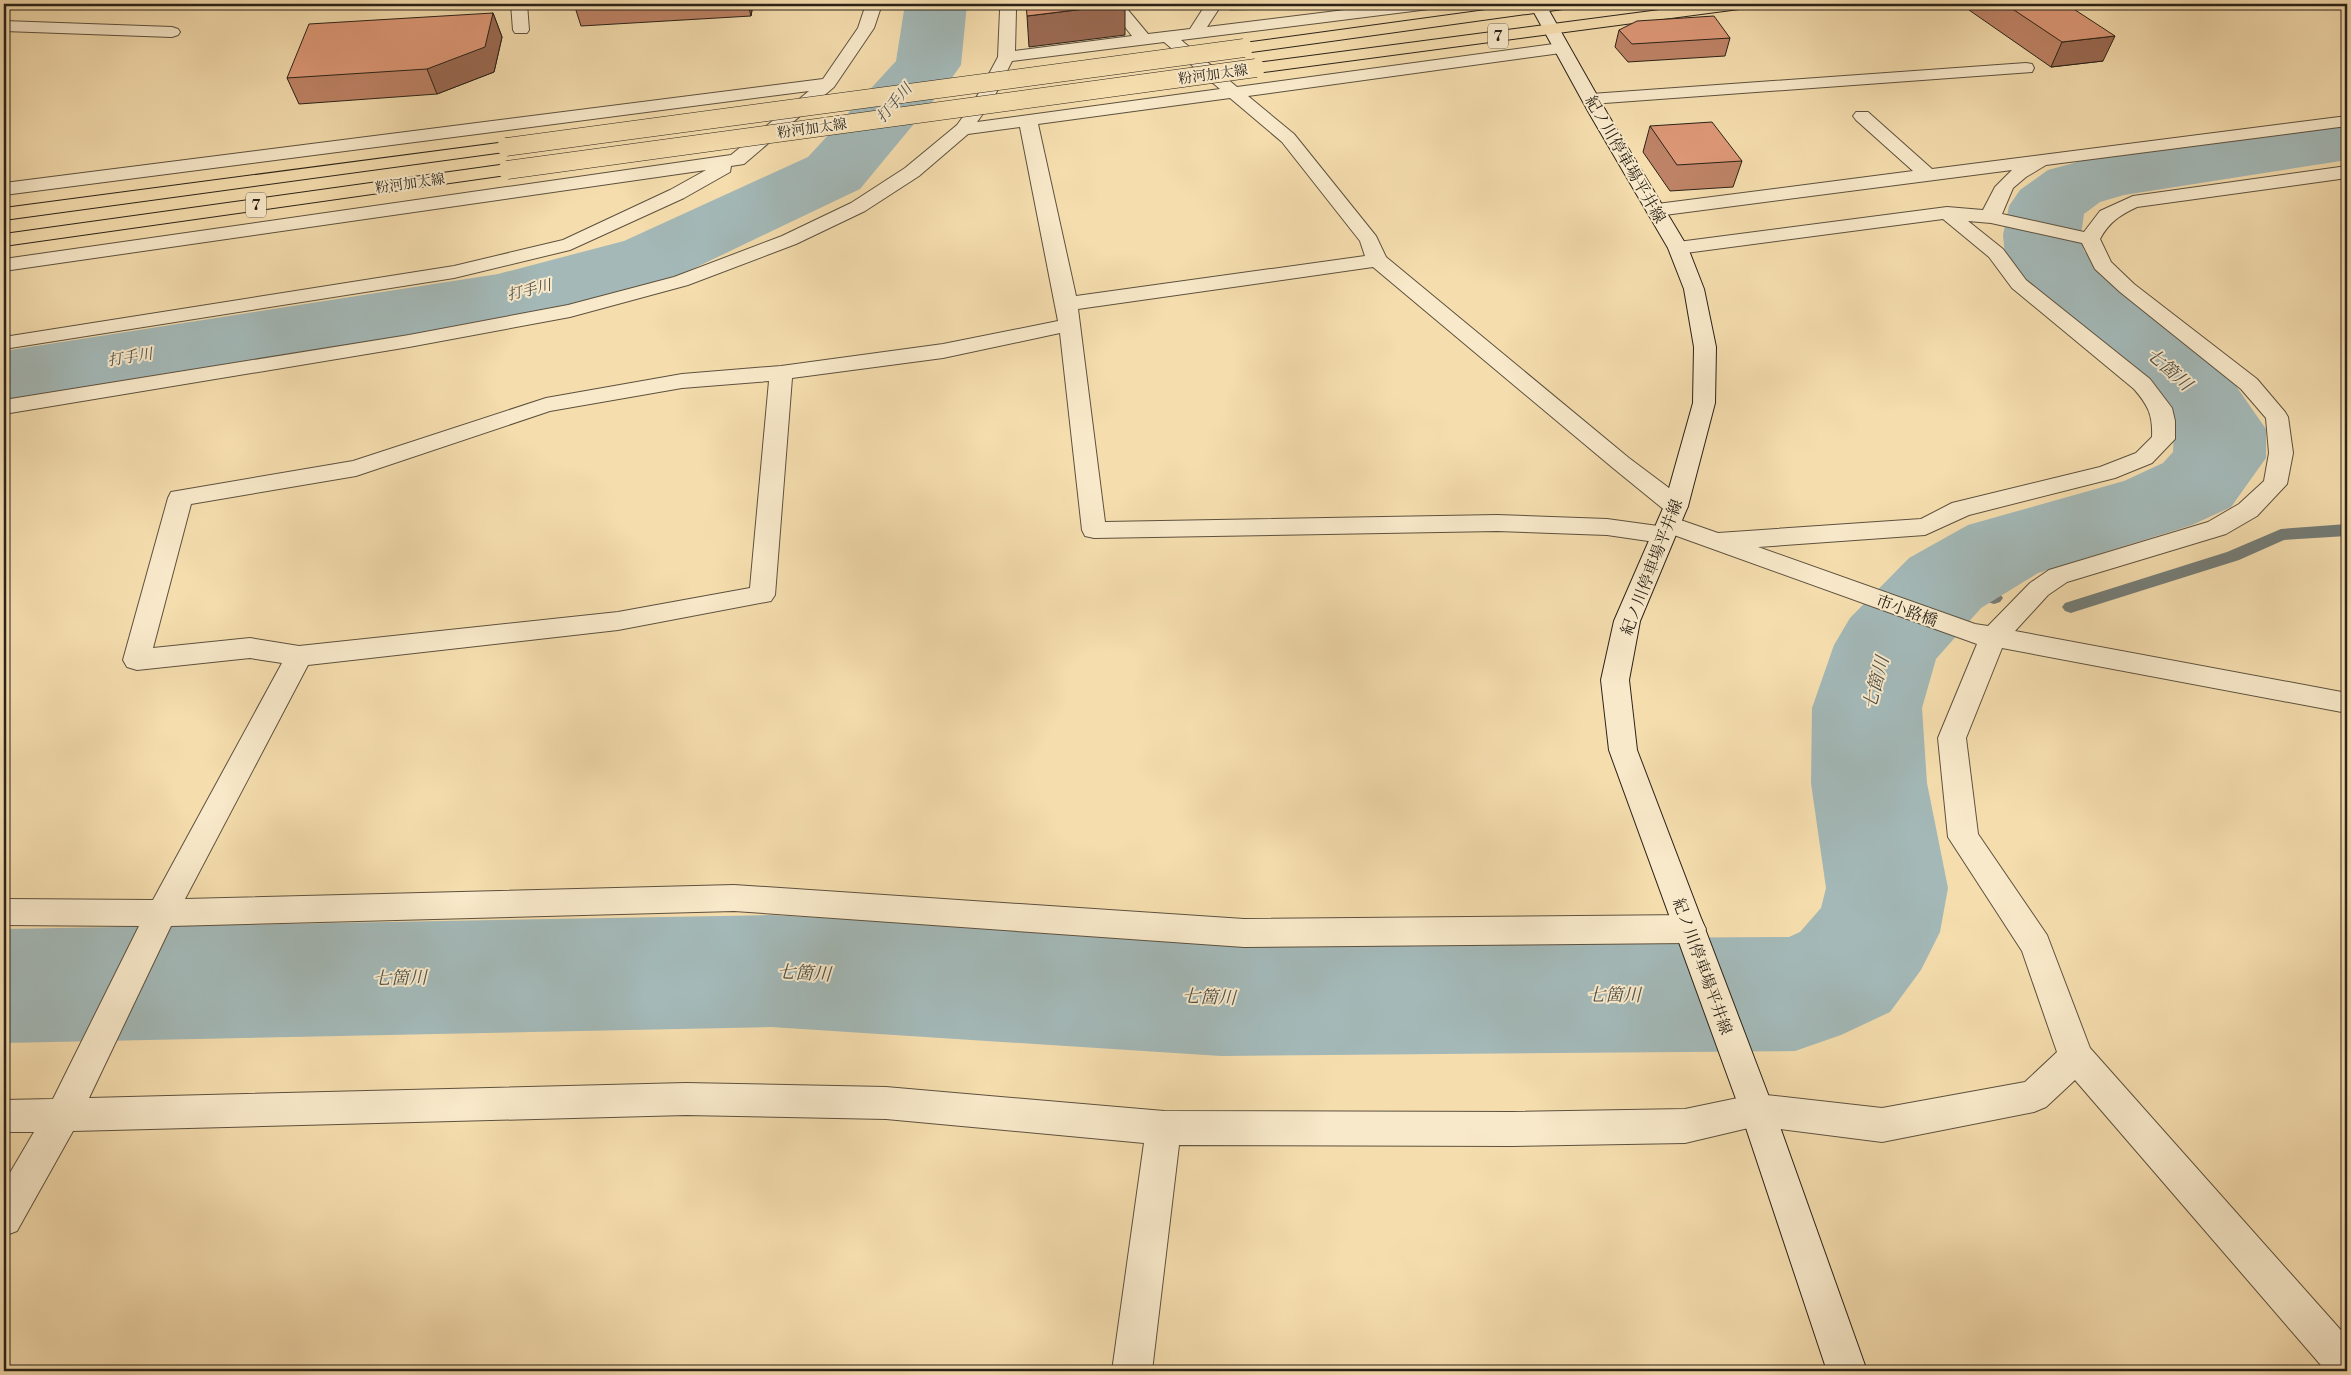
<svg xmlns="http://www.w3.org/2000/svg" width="2351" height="1375" font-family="'Libre Bodoni','Noto Serif JP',serif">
<rect width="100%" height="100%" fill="#f5ddae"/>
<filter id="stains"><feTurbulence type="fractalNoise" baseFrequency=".004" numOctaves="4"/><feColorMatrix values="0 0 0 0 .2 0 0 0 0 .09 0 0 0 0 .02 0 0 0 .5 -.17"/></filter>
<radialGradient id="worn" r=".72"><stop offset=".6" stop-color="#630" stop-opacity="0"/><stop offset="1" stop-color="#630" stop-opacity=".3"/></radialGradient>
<polygon fill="#c4bf85" stroke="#77704e" points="1232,4 1314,4 1315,8 1230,10"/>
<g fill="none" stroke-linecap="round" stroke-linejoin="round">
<g fill="#737c77" fill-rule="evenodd">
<polygon points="2347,524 2347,536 2284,540 2239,560 2077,611 2071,613 2065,611 2062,607 2065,603 2227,552 2281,529"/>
<polygon points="1945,577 2000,594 2003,598 2000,602 1994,604 1939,587 1936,583 1939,579"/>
</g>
<g fill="#a3b8b7" fill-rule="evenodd">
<polygon points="905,4 967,4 961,65 951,79 860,189 680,275 501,323 4,403 4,351 498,274 624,241 808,157 896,61"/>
<polygon points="2347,118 2347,160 2124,195 2100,202 2084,214 2081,235 2084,251 2103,272 2222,366 2266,429 2266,458 2231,507 2192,525 2038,573 1981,608 1936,659 1922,708 1927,783 1948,888 1940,932 1921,970 1890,1012 1841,1035 1795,1051 1221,1056 771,1027 4,1043 4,929 771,915 1221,940 1789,937 1800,932 1821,908 1826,888 1811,783 1812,708 1834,645 1850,618 1909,558 1968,525 2124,481 2163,463 2173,452 2174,429 2157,402 2045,306 2005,256 2003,235 2009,206 2020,190 2048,170 2114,152"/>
</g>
<g stroke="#5d513e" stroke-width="2">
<g id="minor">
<polygon points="511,4 527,4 529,30 527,33 515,33 513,30"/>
<polygon points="866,4 882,4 874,28 834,87 744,164 731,166 730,172 684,198 570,250 454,278 4,349 4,337 454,266 563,240 670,190 706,170 4,271 4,259 731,155 809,91 4,195 4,183 823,79 858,28"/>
<path d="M 998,4 L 1014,4 L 1016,10 L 1015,51 L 1132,36 L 1107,4 L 1123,4 L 1148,34 L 1190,29 L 1206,4 L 1222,4 L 1207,27 L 1393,4 L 1437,4 L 1435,7 L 1429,9 L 1181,40 L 1237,87 L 1561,43 L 1567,45 L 1569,48 L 1567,51 L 1561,53 L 1248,96 L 1294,134 L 1376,236 L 1386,257 L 1629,458 L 1685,500 L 1688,506 L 1685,512 L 1676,514 L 1667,512 L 1613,468 L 1373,267 L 1078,309 L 1105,522 L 1497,515 L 1607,519 L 1658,526 L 1657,524 L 1660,518 L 1669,516 L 1718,533 L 1921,519 L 1952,503 L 2100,467 L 2136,453 L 2152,437 C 2153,415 2148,405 2134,389 L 2012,288 L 1989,257 L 1943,219 L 1678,254 L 1671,252 L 1668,248 L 1671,244 L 1678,242 L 1947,207 L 1983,210 L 1995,187 L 2012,170 L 1657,216 L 1650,214 L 1647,210 L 1650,206 L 1657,204 L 1913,171 L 1856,120 L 1853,116 L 1856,112 L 1868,112 L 1932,169 L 2347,116 L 2347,126 L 2046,165 L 2026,177 L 2013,188 L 2002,214 L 2084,232 L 2100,211 L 2133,196 L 2347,166 L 2347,178 L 2137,207 C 2120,215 2109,222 2100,239 L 2111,262 L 2134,284 L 2257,379 L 2285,412 L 2288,417 L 2293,453 L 2287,484 L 2257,516 L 2226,534 L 2067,582 L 2048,595 L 2015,631 L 2347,693 L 2347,713 L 2002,648 L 1966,738 L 1978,834 L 2047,935 L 2090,1048 L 2347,1337 L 2347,1371 L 2326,1371 L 2075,1080 L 2046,1107 L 2034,1112 L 1882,1142 L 1757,1126 L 1685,1143 L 1512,1146 L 1179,1145 L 1152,1371 L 1112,1371 L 1144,1143 L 886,1119 L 686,1115 L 73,1131 L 17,1231 L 4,1236 L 4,1183 L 34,1132 L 4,1132 L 4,1100 L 53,1099 L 139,926 L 4,925 L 4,899 L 153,900 L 282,663 L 250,658 L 137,670 L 127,667 L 123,660 L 168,498 L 171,492 L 353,461 L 546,398 L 682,374 L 781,366 L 943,344 L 1058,321 L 1020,127 L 968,134 L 919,176 L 865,211 L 796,244 L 688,285 L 570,317 L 409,347 L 4,414 L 4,400 L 409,335 L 568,305 L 674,277 L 782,236 L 851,203 L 905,168 L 957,125 L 975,100 L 998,57 L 1000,10 ZM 1164,42 L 1220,89 L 977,122 L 992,101 L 1012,61 ZM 1230,98 L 1282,142 L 1360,241 L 1365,256 L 1076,296 L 1038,124 ZM 1968,221 L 1991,223 L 2082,243 L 2095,269 L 2120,292 L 2241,389 L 2266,418 L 2269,453 L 2264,481 L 2239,504 L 2208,522 L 2049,570 L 2030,583 L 1988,626 L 1975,624 L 1758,547 L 1925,535 L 1969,515 L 2115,478 L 2152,463 L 2175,439 L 2175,421 L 2172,408 L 2150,379 L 2026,280 L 2003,249 ZM 1060,333 L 1082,530 L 1085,536 L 1094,538 L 1497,531 L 1607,535 L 1662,543 L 1671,541 L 1674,535 L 1977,644 L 1938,738 L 1948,837 L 2022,951 L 2057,1052 L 2025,1082 L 1882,1108 L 1757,1094 L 1685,1109 L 1512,1112 L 1164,1111 L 886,1087 L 686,1083 L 89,1098 L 171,926 L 734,911 L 1244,947 L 1690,943 L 1701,939 L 1706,929 L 1701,919 L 1690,915 L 1244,919 L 734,885 L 185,899 L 308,665 L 618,630 L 771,601 L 775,595 L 792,378 L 943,358 ZM 769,381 L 750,588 L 618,612 L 299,646 L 250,638 L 153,648 L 191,504 L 356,476 L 550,411 L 682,388 Z"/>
<polygon points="4,21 172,27 178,29 180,32 178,35 172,37 4,31"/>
<polygon points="2026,63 2032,64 2034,68 2032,72 1591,104 1585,103 1582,99 1585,95 1591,94"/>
</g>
</g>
<g stroke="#2a2218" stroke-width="2">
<polygon id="secondary" points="1533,4 1545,4 1547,7 1607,113 1688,248 1704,289 1716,347 1715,403 1688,506 1640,621 1629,680 1637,750 1774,1110 1867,1371 1827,1371 1740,1110 1609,750 1601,680 1614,621 1664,506 1693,403 1694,347 1684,289 1668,248 1589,113 1531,7"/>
</g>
<g stroke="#2a2218" stroke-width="2">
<g id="primary">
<polygon points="1530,4 1571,4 1569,7 1563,9 1244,53 1238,51 1236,48 1238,45 1244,43"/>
<polygon points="1705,4 1747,4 1745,7 1739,9 1256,73 1250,72 1248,68 1250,64 1256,63"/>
<polygon points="506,142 512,143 515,147 512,151 4,220 4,208"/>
<polygon points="507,164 514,166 516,170 514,174 4,246 4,234"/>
</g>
</g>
<use href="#minor" fill="#f8e9ca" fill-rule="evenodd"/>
<use href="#secondary" fill="#f8e9ca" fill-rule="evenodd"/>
<use href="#primary" fill="#f5ddae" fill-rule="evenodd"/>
<g stroke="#2a2218" stroke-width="19" stroke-linecap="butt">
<g id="primary-bridge">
<polyline points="506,147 1244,48"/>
<polyline points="507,170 1256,68"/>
</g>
</g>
<use href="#primary-bridge" stroke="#f5ddae" stroke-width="18"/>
</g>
<g fill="#be8366" stroke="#2a2218">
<polygon points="574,4 753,4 751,16 581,26"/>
<polygon points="1971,4 2066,4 2103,61 2051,67 1969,10"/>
<polygon points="493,13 502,37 494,72 437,94 299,104 287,78"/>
<polygon points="1619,30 1730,38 1725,56 1628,62 1615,47"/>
<polygon points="1650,126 1742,161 1733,187 1670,191 1643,152"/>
</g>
<g fill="#9b6a53" stroke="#2a2218">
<polygon points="748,4 753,4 751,16"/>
<polygon points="1125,4 1125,35 1029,47 1027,16"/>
<polygon points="493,13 502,37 494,72 437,94 427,69"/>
<polygon points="2115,36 2103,61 2051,67 2062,42"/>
</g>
<g fill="#dd9877" stroke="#2a2218">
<polygon points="1026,4 1125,4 1027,16"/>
<polygon points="2005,4 2066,4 2115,36 2062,42"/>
<polygon points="493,13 485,47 427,69 287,78 309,24"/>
<polygon points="1714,16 1730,38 1632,44 1619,30 1637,21"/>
<polygon points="1712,122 1742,161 1677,165 1650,126"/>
</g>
<g text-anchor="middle" stroke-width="4" stroke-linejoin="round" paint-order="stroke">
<g font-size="14" fill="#2a2218" stroke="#f8e9ca">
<text transform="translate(1213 74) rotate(-8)" y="5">粉河加太線</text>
<text transform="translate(812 128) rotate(-8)" y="5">粉河加太線</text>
<text transform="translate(410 183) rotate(-8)" y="5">粉河加太線</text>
</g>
<g fill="#f8e9ca" stroke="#685e4d" stroke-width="1">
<rect x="1488" y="23.5" width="20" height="25" rx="4"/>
<rect x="246" y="192.5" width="20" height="25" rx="4"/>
</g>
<g font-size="15" font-weight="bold" fill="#2a2218">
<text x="1498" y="41">7</text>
<text x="256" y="210">7</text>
</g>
<g font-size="15" font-style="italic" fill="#4e4f48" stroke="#f8e9ca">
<text transform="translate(894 103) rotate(-49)" y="5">打手川</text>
<text transform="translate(529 290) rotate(-14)" y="5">打手川</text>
<text transform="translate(130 357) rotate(-9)" y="5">打手川</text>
</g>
<g font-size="16" fill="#2a2218" stroke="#f8e9ca">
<text transform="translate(1626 159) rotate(60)" y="6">紀ノ川停車場平井線</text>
<text transform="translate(1651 567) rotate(-69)" y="6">紀ノ川停車場平井線</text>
<text transform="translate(1907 610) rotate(20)" y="6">市小路橋</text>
<text transform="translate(1703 966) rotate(70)" y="6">紀ノ川停車場平井線</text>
</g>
<g font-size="18" font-style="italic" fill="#4e4f48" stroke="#f8e9ca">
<text transform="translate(2169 369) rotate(42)" y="6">七箇川</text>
<text transform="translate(1876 683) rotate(-75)" y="6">七箇川</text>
<text transform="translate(804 973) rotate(3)" y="6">七箇川</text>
<text transform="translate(400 978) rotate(-1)" y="6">七箇川</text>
<text x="1614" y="1001">七箇川</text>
<text transform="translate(1209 997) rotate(2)" y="6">七箇川</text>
</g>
</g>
<rect width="2351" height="1375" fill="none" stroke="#f5ddae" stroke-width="20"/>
<rect x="5" y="5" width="2341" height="1365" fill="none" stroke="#2a2218" stroke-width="2.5"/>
<rect x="10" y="10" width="2331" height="1355" fill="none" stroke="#2a2218"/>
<rect width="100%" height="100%" filter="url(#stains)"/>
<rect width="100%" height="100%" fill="url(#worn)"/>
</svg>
